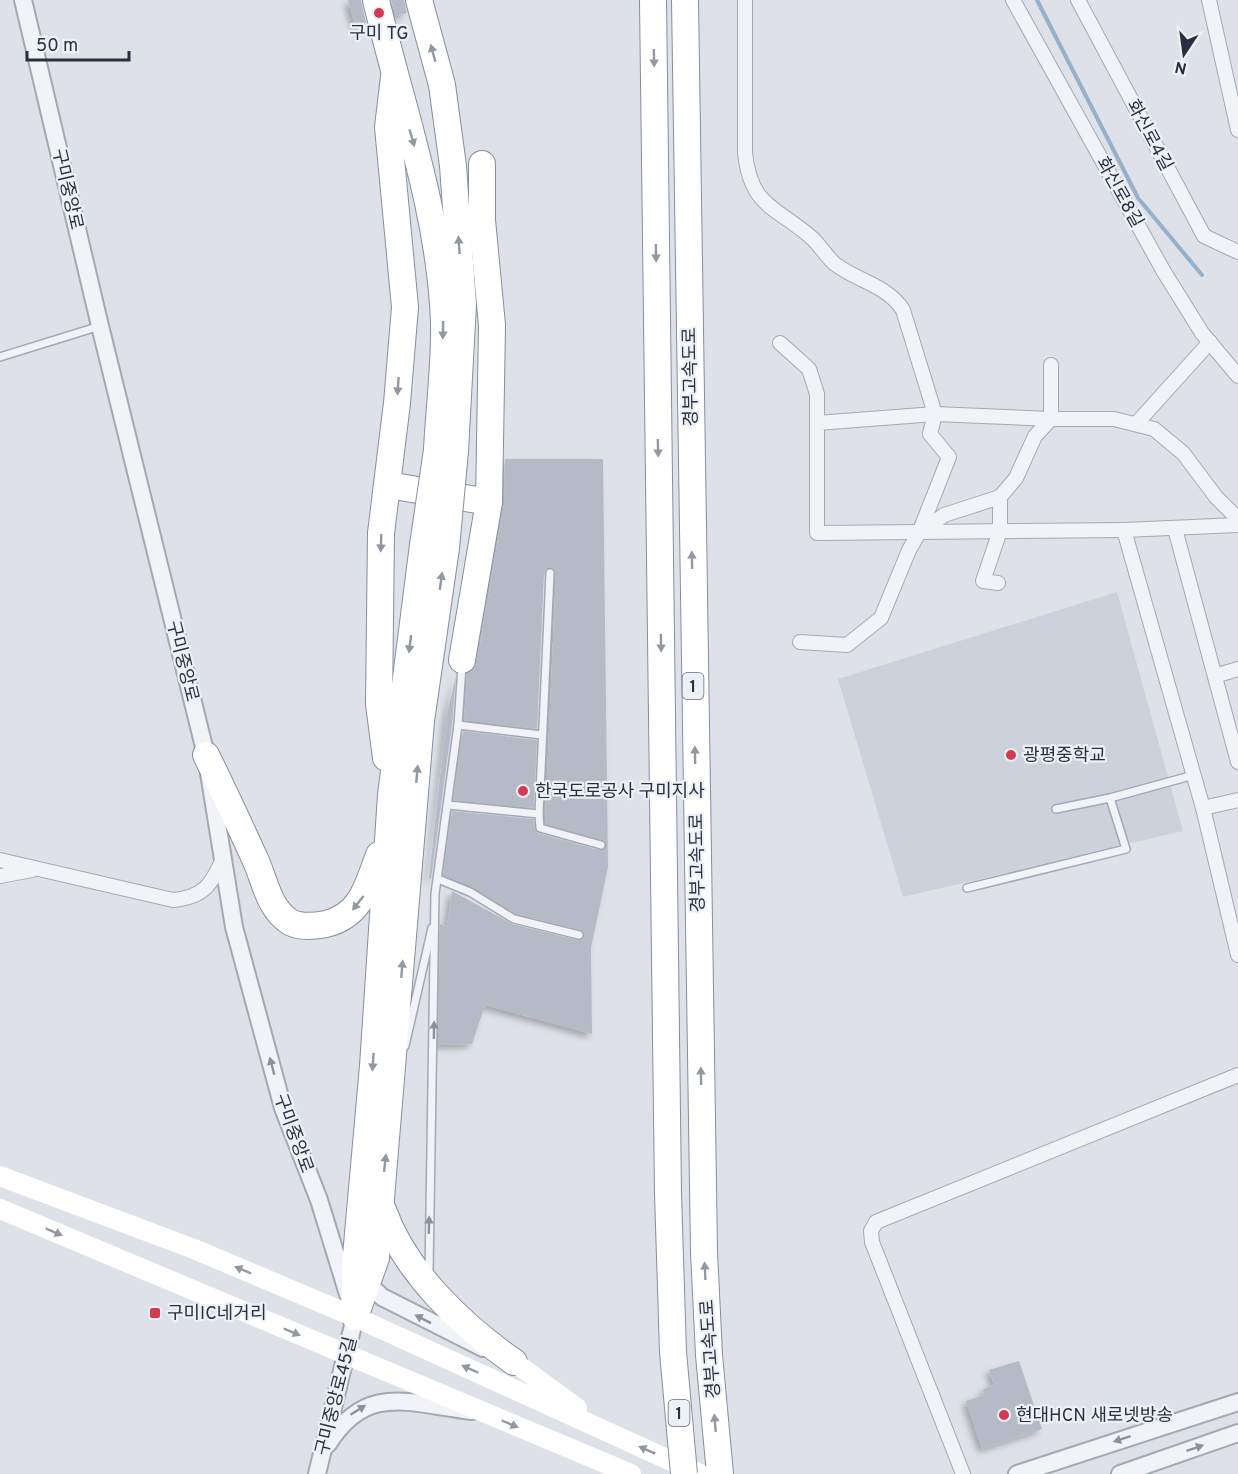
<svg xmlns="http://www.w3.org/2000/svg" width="1238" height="1474" font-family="Overpass,'Noto Sans KR',sans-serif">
<defs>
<filter id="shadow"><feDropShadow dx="-4" dy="4" stdDeviation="3" flood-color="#0004"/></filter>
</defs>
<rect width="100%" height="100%" fill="#dee2e8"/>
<polygon fill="#ccd1db" points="1117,592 1183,831 903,897 838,679"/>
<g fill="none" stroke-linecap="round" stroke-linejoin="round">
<polyline stroke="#96b0cb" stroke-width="4" points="1037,0 1138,198 1202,275"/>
</g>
<g fill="#b5bbc6" filter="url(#shadow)">
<polygon points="348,0 361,0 366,23 355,26"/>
<polygon points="391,0 404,0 407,13 396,16"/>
<polygon points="505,459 603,459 608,867 591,948 592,1034 485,1005 472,1044 438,1045 440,924 447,926 452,891 512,924 578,940 585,936 580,930 516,914 473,887 443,875 452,811 534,819 535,829 538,833 599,850 606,846 603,840 545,824 556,573 552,568 547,568 544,573 537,729 464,720 467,674 477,663 504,505"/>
<polygon points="456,676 452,724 431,879 429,878 447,714"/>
<polygon points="463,731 537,740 534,808 453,800"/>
<polygon points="1019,1361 1042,1429 982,1449 966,1401 984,1395 983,1389 994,1385 989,1370"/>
</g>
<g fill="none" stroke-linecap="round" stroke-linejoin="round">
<g stroke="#a3a9b2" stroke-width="10">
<g id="service">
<polyline points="0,357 100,326"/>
<polyline points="458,725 542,735"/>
<polyline points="448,805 539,814 540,828 601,845"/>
<polyline points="1056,809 1110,798 1194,775"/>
<polyline points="539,814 550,573"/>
<polyline points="438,879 470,892 514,919 579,935"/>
<polyline points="967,888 1126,849 1110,798"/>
<polyline points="405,1046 432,928"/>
<polyline points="429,1274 435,894 458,725 462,666"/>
</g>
</g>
<g stroke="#a3a9b2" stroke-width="16">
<g id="minor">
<path d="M 745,0 L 745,153 C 751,209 778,207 813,239 C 821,247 827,257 835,264 C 857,281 887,285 903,310 L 935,414 L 930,434 L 949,457 L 919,533 L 909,550 L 881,618 L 847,645 L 800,642"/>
<polyline points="1013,0 1164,272 1202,333 1238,376"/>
<polyline points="1078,0 1204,236 1238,252"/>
<polyline points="1209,0 1238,130"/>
<polyline points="780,343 809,369 817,394 817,423"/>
<polyline points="1051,365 1051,419 1114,419 1154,429 1183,453 1216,497 1238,519"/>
<polyline points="1051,419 935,414 817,423 817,533 1124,530"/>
<polyline points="1136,424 1210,342"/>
<polyline points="1238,525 1124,530 1203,808 1238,955"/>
<polyline points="1175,529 1238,762"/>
<polyline points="921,532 944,515 1000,497"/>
<polyline points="998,583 983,581 1000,531 1000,497 1016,478 1035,436 1051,419"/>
<polyline points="1215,676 1238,669"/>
<polyline points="1203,808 1238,800"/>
<path d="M 0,860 L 173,900 C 204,897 211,885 223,859"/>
<polyline points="0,876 32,870"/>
<polyline points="963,1474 872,1242 871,1231 876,1222 1238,1075"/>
</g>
</g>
<g stroke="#a3a9b2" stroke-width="20">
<g id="tertiary">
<polyline points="23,0 100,326 206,755 234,927 283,1108 319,1200 355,1317 317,1474"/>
<polyline points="361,1277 382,1297 483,1348"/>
<path d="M 328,1444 C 367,1382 410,1404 472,1411"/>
<polyline points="1017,1474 1238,1402"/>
<polyline points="1120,1474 1238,1433"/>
</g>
</g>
<g stroke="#848fa0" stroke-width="28">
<g id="motorway">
<path d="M 376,0 C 401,106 440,212 444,322 C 445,364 439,408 437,450"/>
<polyline points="419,0 442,85 453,166 463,304 455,451"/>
<polyline points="653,0 668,1194 673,1352"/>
<polyline points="685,0 704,1252 709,1355 720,1474"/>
<polyline points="388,485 489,502"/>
<polyline points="462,660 489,502 492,325 482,220 482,164"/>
<path d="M 206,755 C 223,789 239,824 255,859 C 265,880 268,908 290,922 C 301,928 315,926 326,924 C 362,915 367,886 379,855"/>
<polyline points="386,758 379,704 381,533 397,403 405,307 388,127 394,77"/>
<path d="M 383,1210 C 405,1272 461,1325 514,1362"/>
<polyline points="355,1299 355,1267 373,1066 391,795 423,545"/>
<polyline points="355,1317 376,1258 421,721 446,548"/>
</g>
</g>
<use href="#service" stroke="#f1f3f6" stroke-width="7"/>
<use href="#minor" stroke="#f1f3f6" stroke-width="14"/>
<use href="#tertiary" stroke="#f1f3f6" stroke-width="16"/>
<g stroke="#fff" stroke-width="20">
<polyline points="0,1176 194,1249 355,1317 700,1474"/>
<polyline points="0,1209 631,1474"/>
<polyline points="514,1362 577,1408"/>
</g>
<use href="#motorway" stroke="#fff" stroke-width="26"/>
<g stroke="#848fa0" stroke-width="28" stroke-linecap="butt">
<g id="motorway-bridge">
<polyline points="423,545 437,450"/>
<polyline points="446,548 455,451"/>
<polyline points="673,1352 684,1474"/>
</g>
</g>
<use href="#motorway-bridge" stroke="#fff" stroke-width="26"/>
</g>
<defs><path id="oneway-solid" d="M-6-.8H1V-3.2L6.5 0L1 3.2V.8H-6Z" transform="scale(1.5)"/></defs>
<g fill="#9298a0">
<use href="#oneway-solid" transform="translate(433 53) rotate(-105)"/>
<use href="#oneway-solid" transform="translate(654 58) rotate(89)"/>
<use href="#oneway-solid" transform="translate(412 138) rotate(74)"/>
<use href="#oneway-solid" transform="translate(459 245) rotate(-94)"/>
<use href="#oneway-solid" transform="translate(656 253) rotate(89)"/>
<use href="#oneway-solid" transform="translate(443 330) rotate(91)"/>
<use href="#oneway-solid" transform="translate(398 386) rotate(94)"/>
<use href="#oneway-solid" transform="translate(658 448) rotate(89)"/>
<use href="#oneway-solid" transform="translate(381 543) rotate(92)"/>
<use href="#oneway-solid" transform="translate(692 560) rotate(-91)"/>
<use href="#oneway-solid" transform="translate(441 581) rotate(-82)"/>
<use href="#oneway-solid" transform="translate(661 643) rotate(89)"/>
<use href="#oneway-solid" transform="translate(410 644) rotate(97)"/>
<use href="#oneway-solid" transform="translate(695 755) rotate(-91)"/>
<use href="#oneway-solid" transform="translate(417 774) rotate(-85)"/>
<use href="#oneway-solid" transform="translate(358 903) rotate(128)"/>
<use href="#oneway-solid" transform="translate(402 969) rotate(-85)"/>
<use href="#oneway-solid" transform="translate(373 1062) rotate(94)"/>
<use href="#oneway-solid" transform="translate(701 1076) rotate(-91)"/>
<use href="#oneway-solid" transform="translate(385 1163) rotate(-84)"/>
<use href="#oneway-solid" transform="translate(54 1232) rotate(23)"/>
<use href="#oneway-solid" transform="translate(243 1270) rotate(-157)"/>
<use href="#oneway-solid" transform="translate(705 1271) rotate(-93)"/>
<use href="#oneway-solid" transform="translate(292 1332) rotate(23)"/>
<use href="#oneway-solid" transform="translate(470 1369) rotate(-156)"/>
<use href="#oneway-solid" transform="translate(715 1423) rotate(-95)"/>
<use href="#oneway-solid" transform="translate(510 1424) rotate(23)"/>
<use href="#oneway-solid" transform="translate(647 1450) rotate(-156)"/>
</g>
<g fill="#8c929b">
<use href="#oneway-solid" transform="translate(434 1030) rotate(-89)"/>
<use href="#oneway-solid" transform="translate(272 1066) rotate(-105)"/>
<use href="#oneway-solid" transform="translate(429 1225) rotate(-89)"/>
<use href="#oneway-solid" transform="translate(423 1319) rotate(-153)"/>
<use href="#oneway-solid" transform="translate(358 1410) rotate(-32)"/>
<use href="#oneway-solid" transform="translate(1122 1439) rotate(162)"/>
<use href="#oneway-solid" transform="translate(1195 1448) rotate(-19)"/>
</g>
<g fill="#d63a53" stroke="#edf1f6" stroke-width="2">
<circle cx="379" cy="13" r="6"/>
<circle cx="1011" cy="755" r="6"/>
<circle cx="523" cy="791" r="6"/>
<rect x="149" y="1307" width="12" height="12" rx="3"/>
<circle cx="1004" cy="1415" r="6"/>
</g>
<g text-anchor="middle" stroke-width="4.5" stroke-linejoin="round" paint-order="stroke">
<g fill="#edf1f6" stroke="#626a77" stroke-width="1.5">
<rect x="682.5" y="673" width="21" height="26" rx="4.5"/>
<rect x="668.5" y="1400" width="21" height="26" rx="4.5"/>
</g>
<g font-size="16" font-weight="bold" fill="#263040">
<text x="693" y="692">1</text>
<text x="679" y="1419">1</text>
</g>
<g font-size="18" fill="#263040" stroke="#edf1f6" text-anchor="start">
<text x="379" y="39" text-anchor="middle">구미 TG</text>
<text x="1023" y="761">광평중학교</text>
<text x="535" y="797">한국도로공사 구미지사</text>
<text x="167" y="1319">구미IC네거리</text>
<text x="1016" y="1421">현대HCN 새로넷방송</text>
</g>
<g font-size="18" fill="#263040" stroke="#edf1f6">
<text transform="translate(1150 135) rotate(62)" y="6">화신로4길</text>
<text transform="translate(68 189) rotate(77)" y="6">구미중앙로</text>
<text transform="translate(1120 192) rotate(61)" y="6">화신로8길</text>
<text transform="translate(690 377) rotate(-91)" y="6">경부고속도로</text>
<text transform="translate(183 661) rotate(76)" y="6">구미중앙로</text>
<text transform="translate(697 863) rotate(-91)" y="6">경부고속도로</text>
<text transform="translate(294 1133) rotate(70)" y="6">구미중앙로</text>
<text transform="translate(710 1349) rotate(-94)" y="6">경부고속도로</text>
<text transform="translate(336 1396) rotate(-76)" y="6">구미중앙로45길</text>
</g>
</g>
<g transform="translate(1184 54) rotate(193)" stroke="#edf1f6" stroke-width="4.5" paint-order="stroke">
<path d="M0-4.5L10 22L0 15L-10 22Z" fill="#263040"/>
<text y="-9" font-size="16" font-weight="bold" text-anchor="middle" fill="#263040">N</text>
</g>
<path d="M27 51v9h102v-9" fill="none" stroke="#263040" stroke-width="3"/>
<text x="36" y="51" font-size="18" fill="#263040" stroke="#edf1f6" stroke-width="4.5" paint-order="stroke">50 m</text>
</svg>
